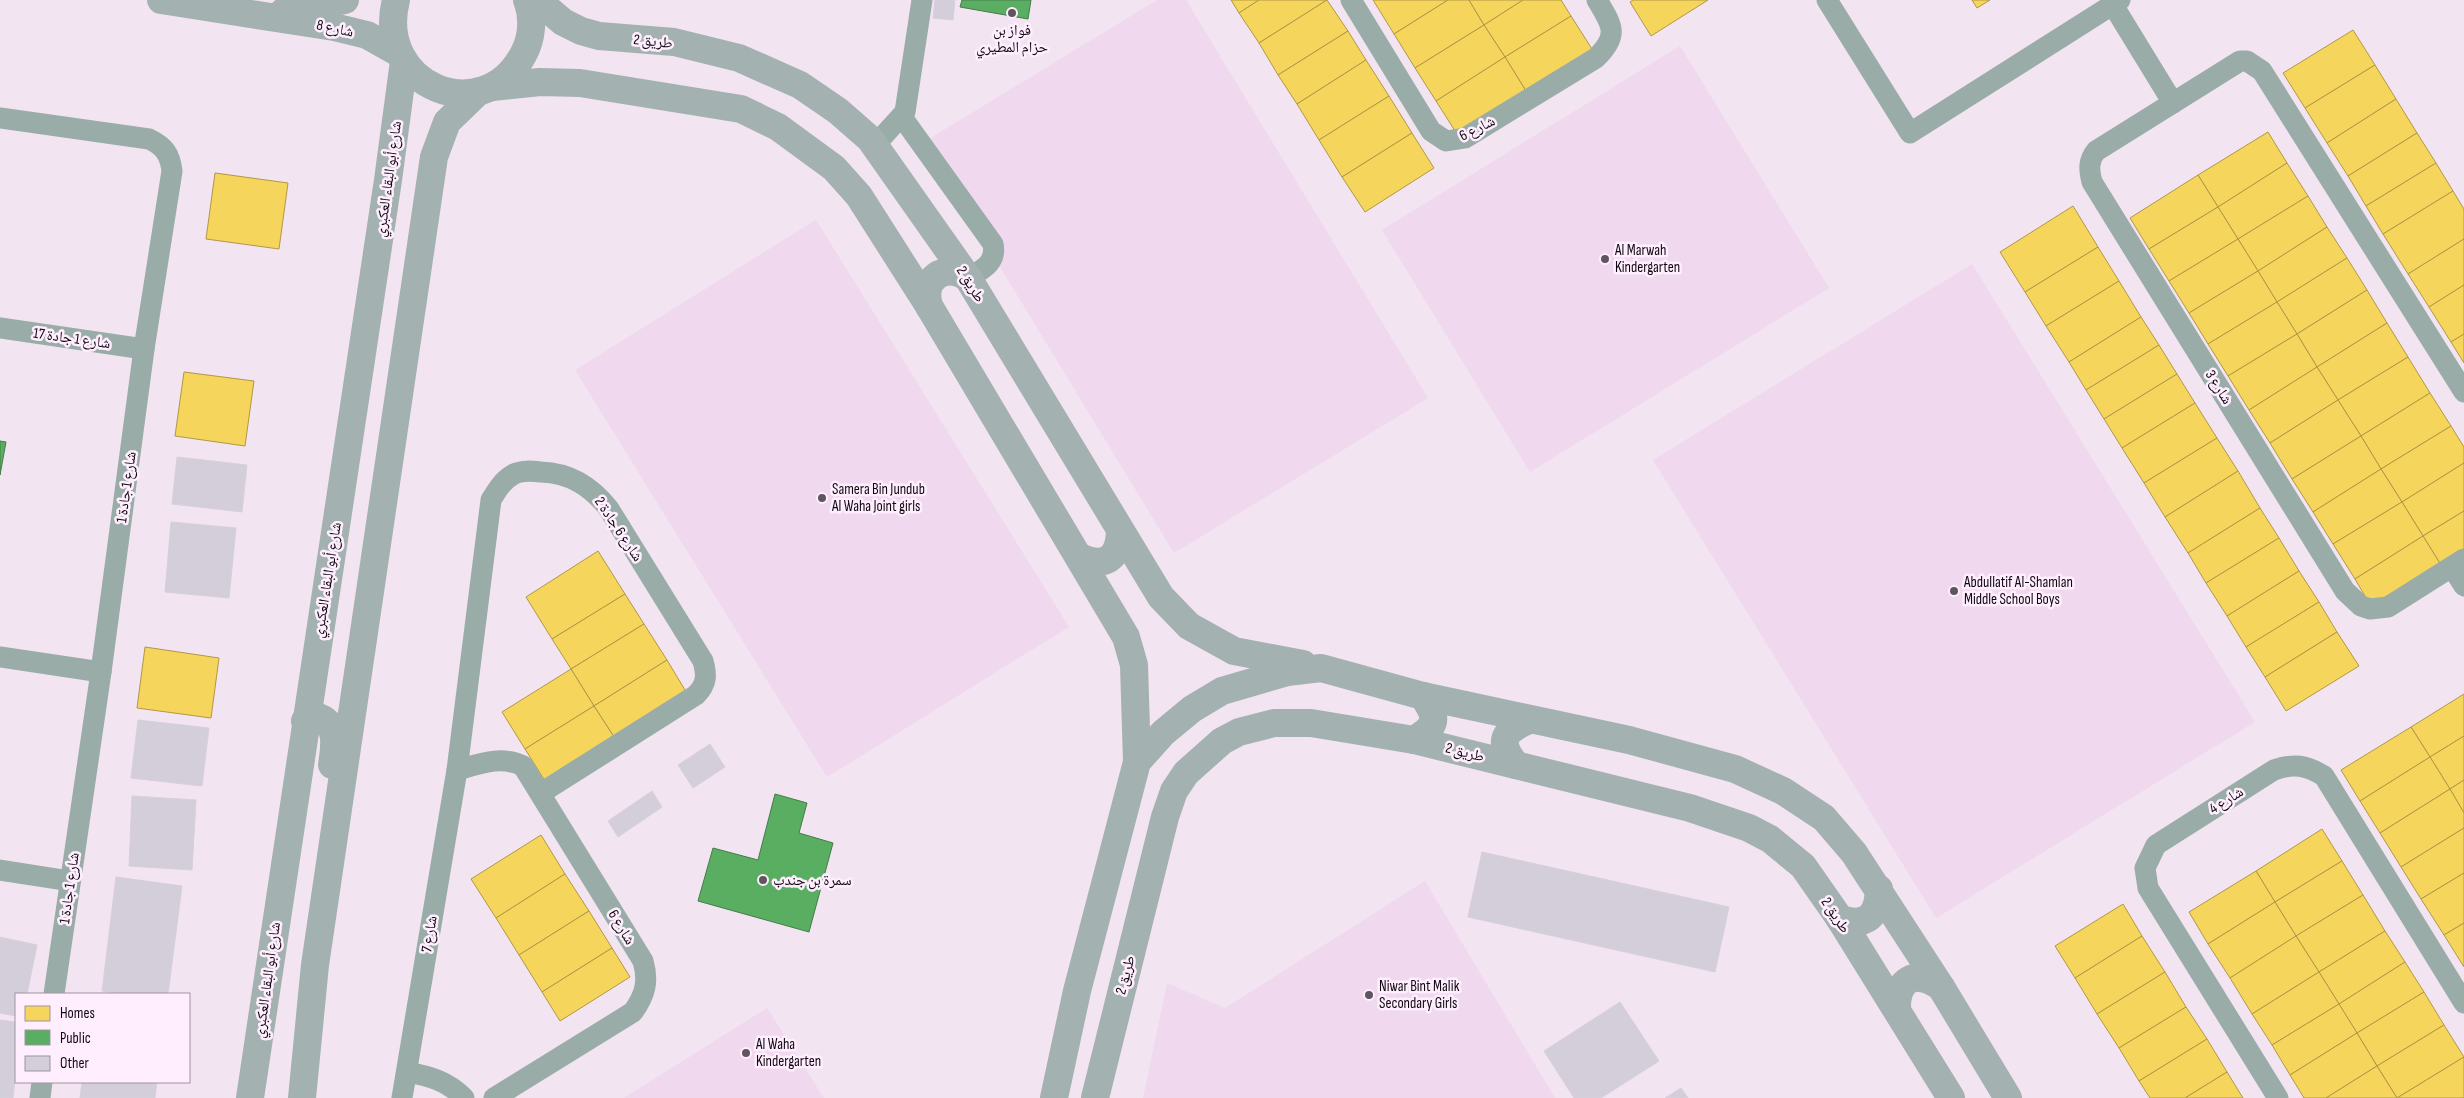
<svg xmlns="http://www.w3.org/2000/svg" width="2464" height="1098" font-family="'Sofia Sans Condensed','Noto Naskh Arabic',sans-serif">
<rect width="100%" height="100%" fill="#f2e4f1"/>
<g fill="#f0d8ef">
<polygon points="1157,0 1186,0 1428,398 1174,553 924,142"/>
<polygon points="1680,46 1829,288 1530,472 1382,230"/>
<polygon points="816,220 1069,627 827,777 575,370"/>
<polygon points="1972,264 2255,722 1936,918 1653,460"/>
<polygon points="1425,881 1555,1098 1143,1098 1167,983 1225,1008"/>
<polygon points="767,1008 824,1098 624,1098"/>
</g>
<g fill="#f6d55c" stroke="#b19846">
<polygon points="1231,0 1259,0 1239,13"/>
<polygon points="1259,0 1327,0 1259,43 1239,13"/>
<polygon points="1327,0 1348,31 1278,75 1259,43"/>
<polygon points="1373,0 1448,0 1394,34"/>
<polygon points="1448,0 1469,0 1484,25 1415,68 1394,34"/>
<polygon points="1469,0 1523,0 1484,25"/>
<polygon points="1523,0 1561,0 1571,16 1505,57 1484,25"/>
<polygon points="1633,0 1708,0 1651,36 1630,2"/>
<polygon points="1972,0 1990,0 1977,8"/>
<polygon points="1571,16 1592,49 1526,91 1505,57"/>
<polygon points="1484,25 1505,57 1436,101 1415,68"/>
<polygon points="2353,30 2375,65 2305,108 2283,73"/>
<polygon points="1348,31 1366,60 1297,104 1278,75"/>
<polygon points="1505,57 1526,91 1457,134 1436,101"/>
<polygon points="1366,60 1389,96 1319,140 1297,104"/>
<polygon points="2375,65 2396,99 2327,143 2305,108"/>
<polygon points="1389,96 1412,133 1342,177 1319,140"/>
<polygon points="2396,99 2417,133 2348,176 2327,143"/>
<polygon points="2268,132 2287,163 2218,207 2198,175"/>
<polygon points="1412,133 1434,168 1365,212 1342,177"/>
<polygon points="2417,133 2436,163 2366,206 2348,176"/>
<polygon points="2287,163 2308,196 2238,239 2218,207"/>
<polygon points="2436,163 2453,191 2383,234 2366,206"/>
<polygon points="215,173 288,183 279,249 206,239"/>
<polygon points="2198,175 2218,207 2149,249 2130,218"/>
<polygon points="2453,191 2464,209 2464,239 2408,274 2383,234"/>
<polygon points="2308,196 2327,227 2258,271 2238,239"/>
<polygon points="2073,206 2098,247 2025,292 2000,252"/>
<polygon points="2218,207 2238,239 2169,281 2149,249"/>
<polygon points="2327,227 2347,258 2277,302 2258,271"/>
<polygon points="2238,239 2258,271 2189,313 2169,281"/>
<polygon points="2464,239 2464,285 2429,307 2408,274"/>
<polygon points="2098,247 2119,281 2046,326 2025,292"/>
<polygon points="2347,258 2367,290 2297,334 2277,302"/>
<polygon points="2258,271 2277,302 2208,344 2189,313"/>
<polygon points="2119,281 2141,317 2069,362 2046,326"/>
<polygon points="2464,285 2464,334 2451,342 2429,307"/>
<polygon points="2367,290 2387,323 2317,367 2297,334"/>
<polygon points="2277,302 2297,334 2228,376 2208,344"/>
<polygon points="2141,317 2159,345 2086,390 2069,362"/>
<polygon points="2387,323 2408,357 2338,400 2317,367"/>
<polygon points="2297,334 2317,367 2249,410 2228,376"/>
<polygon points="2464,334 2464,363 2451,342"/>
<polygon points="2159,345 2177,374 2104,419 2086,390"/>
<polygon points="2408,357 2430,393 2361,436 2338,400"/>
<polygon points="2317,367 2338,400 2270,443 2249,410"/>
<polygon points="184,372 254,381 245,446 175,436"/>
<polygon points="2177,374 2195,403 2122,448 2104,419"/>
<polygon points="2430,393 2451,426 2381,469 2361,436"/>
<polygon points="2338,400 2361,436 2292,479 2270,443"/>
<polygon points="2195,403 2217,438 2144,483 2122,448"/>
<polygon points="2451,426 2464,447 2464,463 2402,502 2381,469"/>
<polygon points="2361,436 2381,469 2313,512 2292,479"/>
<polygon points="2217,438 2238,471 2165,517 2144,483"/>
<polygon points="2464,463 2464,511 2423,536 2402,502"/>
<polygon points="2381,469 2402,502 2333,544 2313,512"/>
<polygon points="2238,471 2260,508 2188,553 2165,517"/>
<polygon points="2402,502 2423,536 2355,579 2333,544"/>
<polygon points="2260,508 2279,538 2206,583 2188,553"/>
<polygon points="2464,511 2464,551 2441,565 2423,536"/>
<polygon points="2423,536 2441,565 2372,608 2355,579"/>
<polygon points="2279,538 2299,571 2227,616 2206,583"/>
<polygon points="598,551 625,594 552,639 526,597"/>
<polygon points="2299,571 2319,602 2246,647 2227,616"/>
<polygon points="625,594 644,624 571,669 552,639"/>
<polygon points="2319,602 2337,632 2265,677 2246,647"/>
<polygon points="644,624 667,660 594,706 571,669"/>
<polygon points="2337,632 2359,666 2286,711 2265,677"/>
<polygon points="145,647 219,658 211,718 137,708"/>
<polygon points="667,660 688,695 616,740 594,706"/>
<polygon points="571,669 594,706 525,749 502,712"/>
<polygon points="2464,694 2464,736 2430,757 2411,727"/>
<polygon points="594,706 616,740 547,784 525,749"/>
<polygon points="2411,727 2430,757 2360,801 2341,770"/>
<polygon points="2464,736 2464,780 2450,789 2430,757"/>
<polygon points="2430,757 2450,789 2380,833 2360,801"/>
<polygon points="2464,780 2464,813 2450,789"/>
<polygon points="2450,789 2464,813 2464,828 2401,867 2380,833"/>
<polygon points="2464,828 2464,873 2421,899 2401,867"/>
<polygon points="2322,829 2342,861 2275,902 2256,871"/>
<polygon points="541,835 565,874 496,918 471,879"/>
<polygon points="2342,861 2363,895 2296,936 2275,902"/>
<polygon points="2256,871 2275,902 2208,944 2189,912"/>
<polygon points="2464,873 2464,923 2444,935 2421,899"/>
<polygon points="565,874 589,911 519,955 496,918"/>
<polygon points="2363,895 2385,931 2319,972 2296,936"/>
<polygon points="2275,902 2296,936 2230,978 2208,944"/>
<polygon points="2123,904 2142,936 2075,978 2055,946"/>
<polygon points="589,911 612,948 542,992 519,955"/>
<polygon points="2464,923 2464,967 2444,935"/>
<polygon points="2385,931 2405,962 2339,1004 2319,972"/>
<polygon points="2142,936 2165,972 2097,1014 2075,978"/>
<polygon points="2296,936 2319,972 2252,1014 2230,978"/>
<polygon points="612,948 630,977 560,1021 542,992"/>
<polygon points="2405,962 2424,992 2357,1033 2339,1004"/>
<polygon points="2165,972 2186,1007 2119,1048 2097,1014"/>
<polygon points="2319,972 2339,1004 2272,1045 2252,1014"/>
<polygon points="2424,992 2444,1025 2377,1066 2357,1033"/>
<polygon points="2339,1004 2357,1033 2290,1075 2272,1045"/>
<polygon points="2186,1007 2207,1039 2139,1081 2119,1048"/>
<polygon points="2444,1025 2464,1057 2397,1098 2377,1066"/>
<polygon points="2357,1033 2377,1066 2326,1098 2304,1098 2290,1075"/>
<polygon points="2207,1039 2227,1072 2185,1098 2150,1098 2139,1081"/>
<polygon points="2464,1057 2464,1098 2397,1098"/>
<polygon points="2377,1066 2397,1098 2326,1098"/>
<polygon points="2227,1072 2243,1098 2185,1098"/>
</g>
<g fill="#5aae61" stroke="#447c49">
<polygon points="962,0 1031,0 1028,19 960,7"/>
<polygon points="0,441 6,442 0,475"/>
<polygon points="775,794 807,803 799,833 833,843 809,932 698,901 713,848 758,860"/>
</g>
<g fill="#d4cedb" stroke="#d6d0dc">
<polygon points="935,0 955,0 953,20 933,18"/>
<polygon points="177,457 247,465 242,512 172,504"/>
<polygon points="171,522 236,528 229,598 165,592"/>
<polygon points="138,720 209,728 202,786 131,778"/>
<polygon points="710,744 725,767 693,788 678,765"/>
<polygon points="652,791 662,807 618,837 608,821"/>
<polygon points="132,796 196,800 192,870 129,866"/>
<polygon points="1482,852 1729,907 1715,972 1468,917"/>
<polygon points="116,877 182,886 168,994 125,994 102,991"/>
<polygon points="0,937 37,945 27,994 16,994 16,1016 0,1013"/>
<polygon points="1620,1002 1659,1061 1601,1098 1574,1098 1544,1051"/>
<polygon points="0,1020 16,1022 16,1068 13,1098 0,1098"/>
<polygon points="82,1082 157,1082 155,1098 80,1098"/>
<polygon points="1681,1088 1688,1098 1665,1098"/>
</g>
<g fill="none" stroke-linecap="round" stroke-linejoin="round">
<g stroke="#9aaca8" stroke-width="21">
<path d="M 1351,0 L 1431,131 L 1446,141 L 1465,138 L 1596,58 C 1620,35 1612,25 1597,0"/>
<polyline points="1827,0 1910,133 2120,0"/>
<polyline points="2113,5 2173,103"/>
<path d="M 902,117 L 993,244 C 997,263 982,270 968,278"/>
<path d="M 0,118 L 149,139 C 164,146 170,154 172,171 L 144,349 L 101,672 L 54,994"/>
<polyline points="875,145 905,112 922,0"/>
<polyline points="0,328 144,349"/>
<path d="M 2464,392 L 2262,71 L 2247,61 L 2240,61 L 2096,151 C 2088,161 2089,170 2092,182 L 2345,591 L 2361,606 L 2370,609 L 2388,607 L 2464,559"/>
<polyline points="2452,567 2464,586"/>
<polyline points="0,657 101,672"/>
<path d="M 457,770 C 479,764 501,755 523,766 L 643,961 C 649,982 645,995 633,1012 L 494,1098"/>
<polyline points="0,870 70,881"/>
<path d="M 407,1072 C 429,1076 448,1081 464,1098"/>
<polyline points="40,1098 42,1082"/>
<path d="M 402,1098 L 457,770 L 491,500 C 497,490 503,480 514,474 C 522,470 532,471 541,472 C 570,473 591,486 609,509 L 703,661 C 707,675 707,684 696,695 L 541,793"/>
<path d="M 2278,1098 L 2148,888 L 2145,868 L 2156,845 L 2274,770 C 2294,763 2306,765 2324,776 L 2464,1003"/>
</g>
<g stroke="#a3b1b0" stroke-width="28">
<polyline points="161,0 334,27 367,35 399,53"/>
<path d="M 396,0 C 374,86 483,130 523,55 C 532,39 534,18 527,0"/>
<polyline points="537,0 563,22 581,31 599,36 674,42 739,58 800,85 838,111 870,139 968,278 1161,597 1189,626 1234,651 1303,664"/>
<polyline points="283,12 345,0"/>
<polyline points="492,87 540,82 580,83 741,109 778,127 834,168 859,196 929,306 1126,637 1134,665 1137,762"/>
<path d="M 929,306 C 921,279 944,262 968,278"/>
<path d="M 1080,557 C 1105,568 1118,559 1120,533"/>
<path d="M 305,721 L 315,716 C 339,722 335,745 332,765"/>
<path d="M 1414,740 C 1438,725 1438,719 1423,696"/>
<path d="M 1516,765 C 1496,741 1504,731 1529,720"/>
<path d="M 1840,919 C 1867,927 1878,916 1879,889"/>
<path d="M 1897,1010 C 1896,978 1916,969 1941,987"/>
<polyline points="250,1098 388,180 404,61"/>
<polyline points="302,1098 315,965 434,157 447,122 478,92"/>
<polyline points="1054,1098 1077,991 1137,762 1163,733 1192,709 1222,691 1287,672 1321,668 1423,696 1629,740 1735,769 1783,791 1824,818 1854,853 1941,987 2008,1098"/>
<polyline points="1095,1098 1165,817 1174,791 1186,773 1222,741 1239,732 1274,723 1311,723 1414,740 1690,808 1749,828 1770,839 1803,866 1840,919 1951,1098"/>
</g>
</g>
<g fill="#5f555f" stroke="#ffeffe" stroke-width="2">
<circle cx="1012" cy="13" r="5"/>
<circle cx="1605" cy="259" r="5"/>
<circle cx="822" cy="498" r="5"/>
<circle cx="1954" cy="591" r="5"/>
<circle cx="763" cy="880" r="5"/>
<circle cx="1369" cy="995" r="5"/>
<circle cx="746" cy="1053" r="5"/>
</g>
<g text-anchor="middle" stroke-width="5" stroke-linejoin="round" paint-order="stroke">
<g font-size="15" fill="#100811" stroke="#ffeffe">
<text transform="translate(335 28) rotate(12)" y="5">شارع 8</text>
<text transform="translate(653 41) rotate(6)" y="5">طريق 2</text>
<text transform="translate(1477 128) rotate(-27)" y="5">شارع 6</text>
<text transform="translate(388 179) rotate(-82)" y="5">شارع أبو البقاء العكبري</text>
<text transform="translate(971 284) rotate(58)" y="5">طريق 2</text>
<text transform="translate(72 338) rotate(8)" y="5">شارع 1 جادة 17</text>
<text transform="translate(2219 387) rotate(58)" y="5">شارع 3</text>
<text transform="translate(126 487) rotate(-82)" y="5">شارع 1 جادة 1</text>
<text transform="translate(619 529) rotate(56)" y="5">شارع 6 جادة 2</text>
<text transform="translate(327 580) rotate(-81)" y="5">شارع أبو البقاء العكبري</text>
<text transform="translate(1465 752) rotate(14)" y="5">طريق 2</text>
<text transform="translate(2226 800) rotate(-32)" y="5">شارع 4</text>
<text transform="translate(69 888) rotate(-82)" y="5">شارع 1 جادة 1</text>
<text transform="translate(1836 915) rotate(56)" y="5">طريق 2</text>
<text transform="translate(622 927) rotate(59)" y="5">شارع 6</text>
<text transform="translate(429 934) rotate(-81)" y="5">شارع 7</text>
<text transform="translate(1125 975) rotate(-75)" y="5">طريق 2</text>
<text transform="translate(267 980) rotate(-82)" y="5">شارع أبو البقاء العكبري</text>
</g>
<g font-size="15" fill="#100811" stroke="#ffeffe" text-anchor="start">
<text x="1012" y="35" text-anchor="middle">فواز بن<tspan x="1012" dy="17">حزام المطيري</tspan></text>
<text x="1615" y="255">Al Marwah<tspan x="1615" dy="17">Kindergarten</tspan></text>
<text x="832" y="494">Samera Bin Jundub<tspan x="832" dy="17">Al Waha Joint girls</tspan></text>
<text x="1964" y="587">Abdullatif Al-Shamlan<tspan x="1964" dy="17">Middle School Boys</tspan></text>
<text x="773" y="885">سمرة بن جندب</text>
<text x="1379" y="991">Niwar Bint Malik<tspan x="1379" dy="17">Secondary Girls</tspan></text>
<text x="756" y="1049">Al Waha<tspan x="756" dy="17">Kindergarten</tspan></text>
</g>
</g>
<rect x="15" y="993" width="175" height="90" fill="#ffeffe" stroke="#9f939f"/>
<rect x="25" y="1006" width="25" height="15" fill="#f6d55c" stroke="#9f939f"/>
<text x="60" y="1018" font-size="15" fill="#100811">Homes</text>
<rect x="25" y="1030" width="25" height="15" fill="#5aae61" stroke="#9f939f"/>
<text x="60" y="1043" font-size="15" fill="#100811">Public</text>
<rect x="25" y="1056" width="25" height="15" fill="#d4cedb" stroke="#9f939f"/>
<text x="60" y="1068" font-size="15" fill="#100811">Other</text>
</svg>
